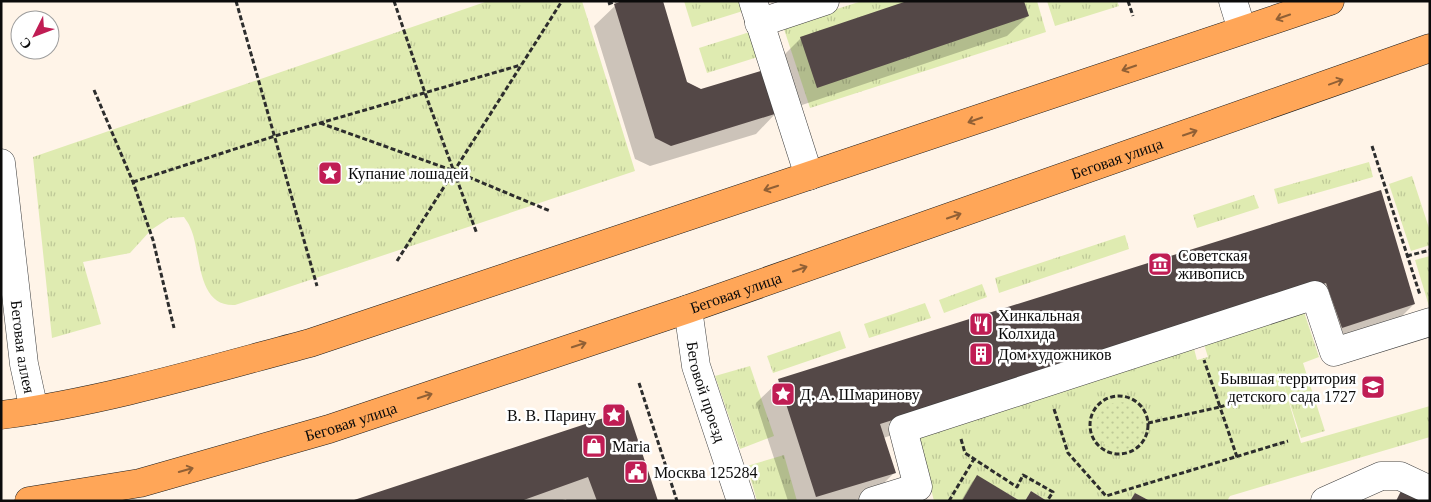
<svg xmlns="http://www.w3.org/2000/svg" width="1431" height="502" font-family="'Times New Roman',serif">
<defs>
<pattern id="grass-tufts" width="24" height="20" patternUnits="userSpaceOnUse" patternTransform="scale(1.25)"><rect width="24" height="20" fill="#dfebb1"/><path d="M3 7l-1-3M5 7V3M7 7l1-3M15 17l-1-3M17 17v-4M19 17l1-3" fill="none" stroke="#bec897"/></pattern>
<pattern id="garden-dots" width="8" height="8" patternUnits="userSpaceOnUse" patternTransform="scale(1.25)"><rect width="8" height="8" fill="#dfebb1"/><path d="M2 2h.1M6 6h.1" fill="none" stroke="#bec897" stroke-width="1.8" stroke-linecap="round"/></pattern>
</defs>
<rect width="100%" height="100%" fill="#fff4e8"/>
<g fill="url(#grass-tufts)">
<path d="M 488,1 L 582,1 L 635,171 L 235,305 C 195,307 202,251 190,227 C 189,224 186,220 184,217 L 169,218 L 151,230 L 130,253 L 83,262 L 101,324 L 52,338 L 33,157 Z"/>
<polygon points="684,1 743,1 746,10 692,27"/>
<polygon points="862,1 1037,1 1046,32 810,108 783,26"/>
<polygon points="1047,1 1117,1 1119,6 1055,26"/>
<polygon points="753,31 761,56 707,73 699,48"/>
<polygon points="1369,162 1373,177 1278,204 1274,189"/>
<polygon points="1412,176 1430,231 1430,245 1411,251 1389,184"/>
<polygon points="1254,195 1259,208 1197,228 1193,215"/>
<polygon points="1125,235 1129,249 999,293 995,278"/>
<polygon points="1430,256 1430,306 1429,306 1415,260"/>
<polygon points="982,284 987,297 944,313 939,300"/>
<polygon points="925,303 931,318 869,338 864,324"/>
<polygon points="1301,303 1319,357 1303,363 1325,431 1301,438 1282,379 1301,443 1430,406 1430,437 1230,496 1227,501 1150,501 1135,493 1130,501 1047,501 1031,491 1025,501 1020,501 977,476 962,501 934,501 917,433 1192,341 1197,360 1208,357 1202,338"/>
<polygon points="840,331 846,348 773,373 767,356"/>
<polygon points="750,366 774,436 740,449 715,376"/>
<polygon points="784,455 797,501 757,501 747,466"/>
</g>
<circle fill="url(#garden-dots)" cx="1120" cy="426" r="24"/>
<g fill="#0003">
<polygon points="616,1 661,1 686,83 700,90 776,113 756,134 650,166 635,159 594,26 617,4"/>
<polygon points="1028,16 1007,36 796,107 780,59 801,38"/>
<polygon points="1380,192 1414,304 1392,326 1320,350 1304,305 883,438 895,472 872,495 852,501 788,501 756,403 779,381"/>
<polygon points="627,412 657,501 567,501 566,499 559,501 355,501"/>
<polygon points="977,477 1017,501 961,501 972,482"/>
</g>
<g fill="#544847">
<polygon points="622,1 663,1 687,82 701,89 764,70 778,113 671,146 655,138 614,4"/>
<polygon points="907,1 1024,1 1029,16 817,88 800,37"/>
<polygon points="1381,190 1415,304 1342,328 1326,283 880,424 896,473 816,497 778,379"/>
<polygon points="628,410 658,501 597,501 588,477 521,501 351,501"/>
<polygon points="977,475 1020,501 962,501"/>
<polygon points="1403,487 1426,501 1396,501"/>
<polygon points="1031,491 1047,501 1025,501"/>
<polygon points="1135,493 1150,501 1130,501"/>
</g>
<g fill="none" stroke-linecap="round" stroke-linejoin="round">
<g stroke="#3e3e3e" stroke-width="29">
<g id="minor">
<polyline points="753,1 809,176"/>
<polyline points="1233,1 1242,30"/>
<polyline points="759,23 825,1"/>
<path id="s1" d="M 1,163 L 24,364 L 34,410"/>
<path id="s2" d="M 688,309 L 696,366 L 741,501"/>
<polyline points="873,501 918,487 903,429 1315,295 1334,352 1430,322"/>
<polyline points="1325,501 1381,476 1400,476 1430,490"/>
</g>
</g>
<g stroke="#1c1c1c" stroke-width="29">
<g id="major">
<path d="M 1,415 C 106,401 208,370 310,343 L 1330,1"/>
<path id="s3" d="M 29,501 L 140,483 L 329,429 L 688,309 L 1430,48"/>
</g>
</g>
<g stroke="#2d2d2d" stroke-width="3" stroke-dasharray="5 2.5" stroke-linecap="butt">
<polyline points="236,1 317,286"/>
<polyline points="394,1 425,93 477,234"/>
<polyline points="1128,1 1133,16"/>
<polyline points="608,4 616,1"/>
<polyline points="94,90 133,182 153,240 174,328"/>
<polyline points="320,123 454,171 550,211"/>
<polyline points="1372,146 1420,295"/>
<polyline points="133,182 275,136 521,65"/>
<polyline points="1407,256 1430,250"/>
<polyline points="397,261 562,1"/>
<polyline points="639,383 677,501"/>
<circle cx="1119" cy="425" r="29"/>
<polyline points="1054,409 1068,453 1106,496 1288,441"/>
<polyline points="1148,423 1220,407 1204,360"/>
<polyline points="961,439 965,453 1017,487 1023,475 1053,492 1047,501"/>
<polyline points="1237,457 1220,407 1264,393"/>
<polyline points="949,501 974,459"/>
</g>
<use href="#minor" stroke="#fff" stroke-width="28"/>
<use href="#major" stroke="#ffa658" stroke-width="28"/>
</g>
<defs><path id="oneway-shaft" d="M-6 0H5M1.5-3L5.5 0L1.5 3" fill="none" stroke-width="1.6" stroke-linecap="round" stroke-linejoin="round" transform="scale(1.25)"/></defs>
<g stroke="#916035">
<use href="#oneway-shaft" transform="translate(1283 17) rotate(161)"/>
<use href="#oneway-shaft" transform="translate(1129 68) rotate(161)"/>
<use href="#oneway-shaft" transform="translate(1336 82) rotate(-20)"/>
<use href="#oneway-shaft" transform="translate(975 120) rotate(161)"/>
<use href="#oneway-shaft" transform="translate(1190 133) rotate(-19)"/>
<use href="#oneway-shaft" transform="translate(771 188) rotate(162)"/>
<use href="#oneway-shaft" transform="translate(954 216) rotate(-19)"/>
<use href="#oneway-shaft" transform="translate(800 269) rotate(-19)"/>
<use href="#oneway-shaft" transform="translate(579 345) rotate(-18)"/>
<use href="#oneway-shaft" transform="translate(425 396) rotate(-18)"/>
<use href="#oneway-shaft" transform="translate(186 470) rotate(-16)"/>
</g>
<defs>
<g id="sight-square" transform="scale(1.25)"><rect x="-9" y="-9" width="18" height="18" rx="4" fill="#c01d54" stroke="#fff"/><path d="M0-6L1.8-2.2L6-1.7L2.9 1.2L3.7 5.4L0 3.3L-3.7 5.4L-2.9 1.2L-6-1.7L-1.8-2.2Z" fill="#fff"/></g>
<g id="museum-square" transform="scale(1.25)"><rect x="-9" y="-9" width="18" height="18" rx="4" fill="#c01d54" stroke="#fff"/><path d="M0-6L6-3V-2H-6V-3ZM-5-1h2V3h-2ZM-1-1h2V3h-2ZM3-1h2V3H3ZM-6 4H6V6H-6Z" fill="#fff"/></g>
<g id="restaurant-square" transform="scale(1.25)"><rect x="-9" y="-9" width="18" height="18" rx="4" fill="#c01d54" stroke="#fff"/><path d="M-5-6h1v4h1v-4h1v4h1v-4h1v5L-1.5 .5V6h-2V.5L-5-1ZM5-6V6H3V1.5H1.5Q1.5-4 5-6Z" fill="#fff"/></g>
<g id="building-square" transform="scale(1.25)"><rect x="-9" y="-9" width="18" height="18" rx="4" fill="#c01d54" stroke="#fff"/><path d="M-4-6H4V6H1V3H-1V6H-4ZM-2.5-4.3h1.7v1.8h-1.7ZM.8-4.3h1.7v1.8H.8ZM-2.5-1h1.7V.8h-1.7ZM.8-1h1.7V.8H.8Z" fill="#fff"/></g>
<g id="school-square" transform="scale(1.25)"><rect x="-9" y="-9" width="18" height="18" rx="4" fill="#c01d54" stroke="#fff"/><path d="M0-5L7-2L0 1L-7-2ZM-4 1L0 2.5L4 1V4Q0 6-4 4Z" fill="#fff"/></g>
<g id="shop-square" transform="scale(1.25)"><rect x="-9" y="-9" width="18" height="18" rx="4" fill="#c01d54" stroke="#fff"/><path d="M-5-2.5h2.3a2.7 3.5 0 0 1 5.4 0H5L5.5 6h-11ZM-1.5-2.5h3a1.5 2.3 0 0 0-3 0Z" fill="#fff"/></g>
<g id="civic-square" transform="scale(1.25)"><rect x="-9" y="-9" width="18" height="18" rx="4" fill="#c01d54" stroke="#fff"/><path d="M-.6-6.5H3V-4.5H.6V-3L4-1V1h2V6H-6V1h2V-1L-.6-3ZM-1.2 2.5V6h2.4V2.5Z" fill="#fff"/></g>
</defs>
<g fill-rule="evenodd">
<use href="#sight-square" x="330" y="173"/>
<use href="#museum-square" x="1160" y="264"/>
<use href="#restaurant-square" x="981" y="324"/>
<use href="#building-square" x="981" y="354"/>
<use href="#school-square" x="1373" y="387"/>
<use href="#sight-square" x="783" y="394"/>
<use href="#sight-square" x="614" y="415"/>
<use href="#shop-square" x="594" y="446"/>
<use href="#civic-square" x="636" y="472"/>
</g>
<g text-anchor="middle" stroke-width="5" stroke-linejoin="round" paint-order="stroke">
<g font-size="16" fill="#0b0b0b" stroke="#fff">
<text dy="6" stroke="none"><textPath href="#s3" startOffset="1142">Беговая улица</textPath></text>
<text dy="6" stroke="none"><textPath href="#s3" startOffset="738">Беговая улица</textPath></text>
<text dy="6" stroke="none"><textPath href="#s1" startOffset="185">Беговая аллея</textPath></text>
<text dy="6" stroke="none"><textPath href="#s2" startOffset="85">Беговой проезд</textPath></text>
<text dy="6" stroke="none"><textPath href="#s3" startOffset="332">Беговая улица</textPath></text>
</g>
<g font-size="16" fill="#0b0b0b" stroke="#fff" text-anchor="start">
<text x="348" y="179">Купание лошадей</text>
<text x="1178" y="261">Советская<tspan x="1178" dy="18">живопись</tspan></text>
<text x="998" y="321">Хинкальная<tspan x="998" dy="18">Колхида</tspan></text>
<text x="998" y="360">Дом художников</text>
<text x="1356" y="384" text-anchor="end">Бывшая территория<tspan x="1356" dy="18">детского сада 1727</tspan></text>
<text x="800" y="400">Д. А. Шмаринову</text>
<text x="596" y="421" text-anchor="end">В. В. Парину</text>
<text x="612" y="452">Maria</text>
<text x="654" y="478">Москва 125284</text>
</g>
</g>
<rect width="1431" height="502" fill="none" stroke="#0b0b0b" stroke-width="5"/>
<g transform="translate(35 35) rotate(228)"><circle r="24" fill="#ffffff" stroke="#9d9d9d"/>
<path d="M0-4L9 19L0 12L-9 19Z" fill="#c01d54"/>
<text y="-8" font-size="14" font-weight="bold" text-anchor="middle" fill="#0b0b0b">С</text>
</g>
</svg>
